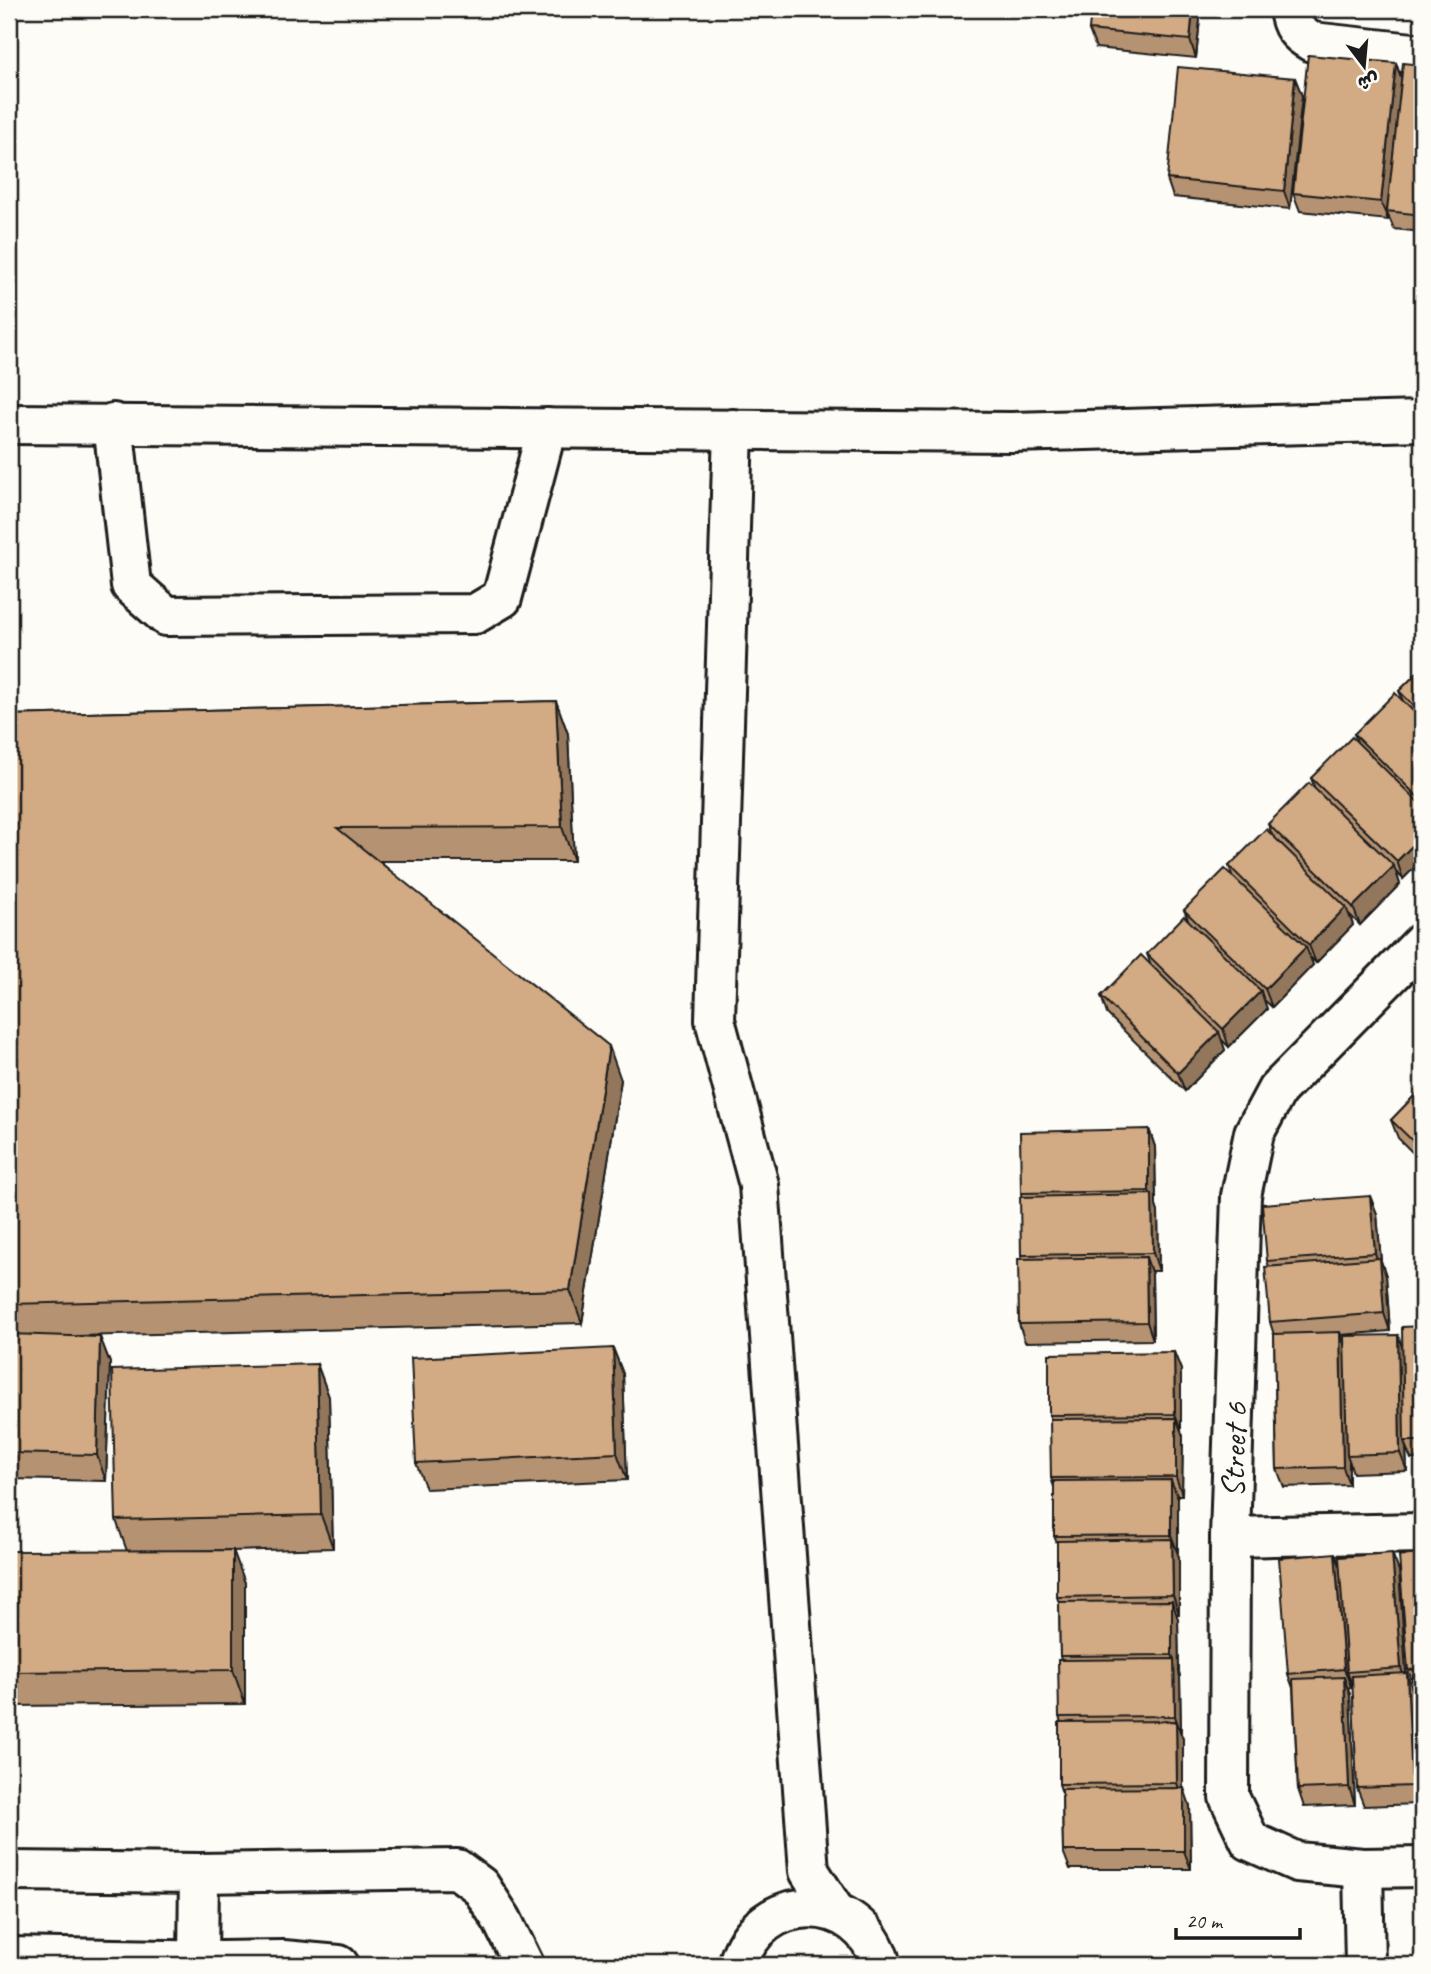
<svg xmlns="http://www.w3.org/2000/svg" width="1431" height="1974" font-family="Caveat,'Playpen Sans Arabic',sans-serif">
<rect width="100%" height="100%" fill="#fdfcf7"/>
<filter id="ink" filterUnits="userSpaceOnUse"><feTurbulence type="fractalNoise" baseFrequency=".0143" numOctaves="2"/><feDisplacementMap in="SourceGraphic" scale="14" xChannelSelector="R" yChannelSelector="G"/><feConvolveMatrix kernelMatrix="1 2 1 2 8 2 1 2 1" color-interpolation-filters="sRGB"/></filter>
<g filter="url(#ink)">
<g fill="none" stroke-linecap="round" stroke-linejoin="round">
<g stroke="#1c1c1c" stroke-width="44">
<g id="minor">
<path d="M 1289,9 C 1291,26 1297,34 1312,42 L 1422,54"/>
<polyline points="113,423 131,585 166,616 475,614 502,598 547,428"/>
<polyline points="9,424 1012,432 1422,421"/>
<polyline points="733,429 715,1020 759,1185 809,1871 836,1913"/>
<polyline points="1422,943 1277,1090 1254,1133 1241,1196 1230,1537 1229,1797 1250,1841 1297,1862 1363,1868 1422,1867"/>
<polyline points="1230,1537 1422,1533"/>
<polyline points="1363,1868 1365,1965"/>
<polyline points="9,1871 199,1873 457,1869 480,1886 502,1920 524,1965"/>
<polyline points="9,1957 221,1961 283,1960 339,1965"/>
<polyline points="198,1959 199,1873"/>
<path d="M 738,1965 C 758,1890 861,1889 881,1965"/>
</g>
</g>
<use href="#minor" stroke="#fdfcf7" stroke-width="38"/>
</g>
<g fill="#b59271" stroke="#1c1c1c" stroke-width="2">
<polygon points="1201,9 1196,58 1096,48 1089,30"/>
<polygon points="1396,63 1401,78 1422,65 1422,232 1394,229 1388,215 1388,220 1300,211 1293,193"/>
<polygon points="1295,78 1302,96 1290,209 1173,197 1167,179"/>
<polygon points="1422,668 1422,860 1403,879 1396,872 1400,884 1360,925 1349,914 1353,925 1316,963 1310,957 1313,965 1272,1007 1263,999 1267,1009 1229,1047 1221,1039 1225,1050 1185,1091 1107,1014 1101,996 1151,965 1147,954 1188,919 1184,910 1232,875 1229,866 1272,835 1268,824 1315,789 1311,778 1357,742 1354,734 1403,701 1399,691"/>
<polygon points="556,701 568,734 574,861 379,861 621,1080 582,1323 77,1336 100,1337 110,1363 106,1481 9,1479 9,715"/>
<polygon points="1422,1088 1422,1162 1398,1138 1391,1120"/>
<polygon points="1149,1129 1155,1147 1156,1206 1158,1212 1159,1271 1151,1271 1152,1275 1153,1340 1025,1342 1019,1324 1022,1259 1021,1255 1022,1197 1021,1193"/>
<polygon points="1370,1196 1377,1214 1381,1261 1386,1276 1390,1331 1341,1335 1345,1346 1398,1335 1402,1347 1422,1326 1422,1459 1411,1459 1406,1447 1407,1471 1353,1473 1349,1460 1349,1485 1284,1487 1277,1469 1274,1335 1270,1322 1269,1267 1267,1261"/>
<polygon points="613,1348 623,1374 627,1480 426,1489 416,1463"/>
<polygon points="1174,1352 1181,1370 1181,1432 1183,1436 1182,1495 1177,1495 1178,1498 1177,1553 1179,1557 1179,1614 1176,1614 1178,1619 1179,1672 1180,1677 1181,1734 1183,1739 1183,1788 1190,1806 1191,1869 1070,1869 1063,1851 1062,1793 1059,1784 1061,1722 1059,1717 1061,1660 1060,1656 1059,1603 1057,1597 1057,1543 1054,1536 1054,1487 1051,1478 1051,1419 1049,1415"/>
<polygon points="317,1364 329,1397 333,1548 233,1551 245,1583 245,1704 9,1706 9,1551 127,1551 116,1520"/>
<polygon points="1422,1554 1422,1798 1418,1787 1414,1686 1408,1670"/>
<polygon points="1339,1564 1399,1571 1406,1673 1413,1691 1418,1804 1364,1806 1357,1788 1353,1687 1350,1679 1351,1687 1348,1688 1350,1695 1355,1805 1304,1807 1298,1789 1293,1688 1288,1674"/>
</g>
<g fill="#93775c" stroke="#1c1c1c" stroke-width="2">
<polygon points="1193,9 1201,9 1196,58 1190,40"/>
<polygon points="1396,63 1402,81 1387,211 1388,215 1388,220 1381,202"/>
<polygon points="1295,78 1302,96 1290,209 1284,191"/>
<polygon points="556,701 568,734 574,861 562,827"/>
<polygon points="1422,836 1422,860 1403,879 1397,861"/>
<polygon points="1394,866 1400,884 1360,925 1353,907"/>
<polygon points="1346,907 1353,925 1316,963 1309,945"/>
<polygon points="1306,947 1313,965 1272,1007 1265,989"/>
<polygon points="1261,991 1267,1009 1229,1047 1223,1029"/>
<polygon points="1219,1032 1225,1050 1185,1091 1178,1073"/>
<polygon points="609,1046 621,1080 582,1323 570,1290"/>
<polygon points="1149,1129 1155,1147 1156,1206 1158,1212 1159,1271 1153,1253 1152,1197 1149,1191"/>
<polygon points="1370,1196 1377,1214 1381,1261 1386,1276 1390,1331 1384,1313 1380,1268 1375,1253"/>
<polygon points="1146,1257 1152,1275 1153,1340 1147,1322"/>
<polygon points="1340,1332 1346,1350 1347,1455 1349,1460 1349,1485 1343,1467"/>
<polygon points="1398,1335 1404,1353 1404,1441 1406,1447 1407,1471 1400,1453"/>
<polygon points="100,1337 110,1363 106,1481 97,1455"/>
<polygon points="613,1348 623,1374 627,1480 617,1453"/>
<polygon points="1174,1352 1181,1370 1181,1432 1175,1414"/>
<polygon points="317,1364 329,1397 333,1548 321,1515"/>
<polygon points="1176,1418 1183,1436 1182,1495 1176,1477"/>
<polygon points="1171,1480 1178,1498 1178,1553 1171,1535"/>
<polygon points="1172,1539 1179,1557 1179,1614 1173,1595"/>
<polygon points="233,1550 245,1583 245,1704 233,1670"/>
<polygon points="1335,1553 1342,1571 1347,1672 1350,1679 1351,1687 1344,1669"/>
<polygon points="1392,1553 1399,1571 1407,1686 1401,1668"/>
<polygon points="1172,1601 1178,1619 1179,1672 1180,1677 1181,1734 1175,1716 1174,1659 1172,1655"/>
<polygon points="1407,1673 1413,1691 1418,1804 1412,1786"/>
<polygon points="1344,1677 1350,1695 1355,1805 1349,1787"/>
<polygon points="1176,1721 1183,1739 1183,1801 1177,1783"/>
<polygon points="1184,1788 1190,1806 1191,1869 1184,1851"/>
</g>
<g fill="#d2aa83" stroke="#1c1c1c" stroke-width="2">
<polygon points="1091,9 1193,9 1190,40 1089,30"/>
<polygon points="1308,55 1396,63 1381,202 1293,193"/>
<polygon points="1403,63 1422,65 1422,215 1387,211"/>
<polygon points="1178,67 1295,78 1284,191 1167,179"/>
<polygon points="1422,668 1422,714 1399,691"/>
<polygon points="1395,693 1422,720 1422,801 1354,734"/>
<polygon points="556,701 562,827 337,828 609,1046 570,1290 9,1304 9,715"/>
<polygon points="1352,737 1422,806 1422,836 1397,861 1311,778"/>
<polygon points="1309,783 1394,866 1353,907 1268,824"/>
<polygon points="1266,829 1346,907 1309,945 1229,866"/>
<polygon points="1225,869 1306,947 1265,989 1184,910"/>
<polygon points="1184,916 1261,991 1223,1029 1147,954"/>
<polygon points="1141,955 1219,1032 1178,1073 1101,996"/>
<polygon points="1422,1088 1422,1150 1391,1120"/>
<polygon points="1149,1129 1149,1191 1021,1193 1020,1132"/>
<polygon points="1152,1194 1153,1253 1021,1255 1020,1197"/>
<polygon points="1370,1196 1375,1253 1267,1261 1262,1204"/>
<polygon points="1146,1257 1147,1322 1019,1324 1018,1259"/>
<polygon points="1380,1258 1384,1313 1270,1322 1265,1267"/>
<polygon points="1422,1326 1422,1441 1404,1441 1402,1327"/>
<polygon points="1340,1332 1343,1467 1277,1469 1274,1334"/>
<polygon points="9,1334 100,1337 97,1455 9,1453"/>
<polygon points="1398,1335 1400,1453 1347,1455 1344,1336"/>
<polygon points="613,1348 617,1453 416,1463 411,1358"/>
<polygon points="1174,1352 1175,1414 1049,1415 1049,1354"/>
<polygon points="317,1364 321,1515 116,1520 112,1370"/>
<polygon points="1176,1418 1176,1477 1051,1478 1050,1419"/>
<polygon points="1171,1480 1171,1535 1054,1536 1054,1481"/>
<polygon points="1172,1539 1173,1595 1057,1597 1057,1541"/>
<polygon points="233,1550 233,1670 9,1672 9,1551"/>
<polygon points="1335,1553 1344,1669 1288,1674 1279,1558"/>
<polygon points="1392,1553 1401,1668 1347,1672 1339,1557"/>
<polygon points="1422,1554 1422,1669 1408,1670 1399,1556"/>
<polygon points="1172,1601 1172,1655 1060,1656 1059,1602"/>
<polygon points="1174,1659 1175,1716 1059,1717 1058,1660"/>
<polygon points="1407,1673 1412,1786 1357,1788 1352,1676"/>
<polygon points="1422,1674 1422,1787 1418,1787 1413,1675"/>
<polygon points="1344,1677 1349,1787 1298,1789 1293,1679"/>
<polygon points="1176,1721 1177,1783 1059,1784 1059,1722"/>
<polygon points="1184,1788 1184,1851 1063,1851 1062,1789"/>
</g>
</g>
<g text-anchor="middle" stroke-width="5" stroke-linejoin="round" paint-order="stroke">
<g font-size="33" fill="#1c1c1c" stroke="#fdfcf7">
<text transform="translate(1233 1450) rotate(-88)" y="12">Street 6</text>
</g>
</g>
<rect width="1431" height="1974" fill="none" stroke="#fdfcf7" stroke-width="35"/>
<rect x="18" y="18" width="1396" height="1939" fill="none" stroke="#1c1c1c" stroke-width="2.5" filter="url(#ink)"/>
<g transform="translate(1364 66) rotate(164)" stroke="#fdfcf7" stroke-width="5" paint-order="stroke">
<path d="M0-5L12 26L0 18L-12 26Z" fill="#1c1c1c"/>
<text y="-10" font-size="19" font-weight="bold" text-anchor="middle" fill="#1c1c1c">ش</text>
</g>
<path d="M1176 1928v10h124v-10" fill="none" stroke="#1c1c1c" stroke-width="3.5"/>
<text x="1186" y="1928" font-size="21" fill="#1c1c1c" stroke="#fdfcf7" stroke-width="5" paint-order="stroke">20 m</text>
</svg>
